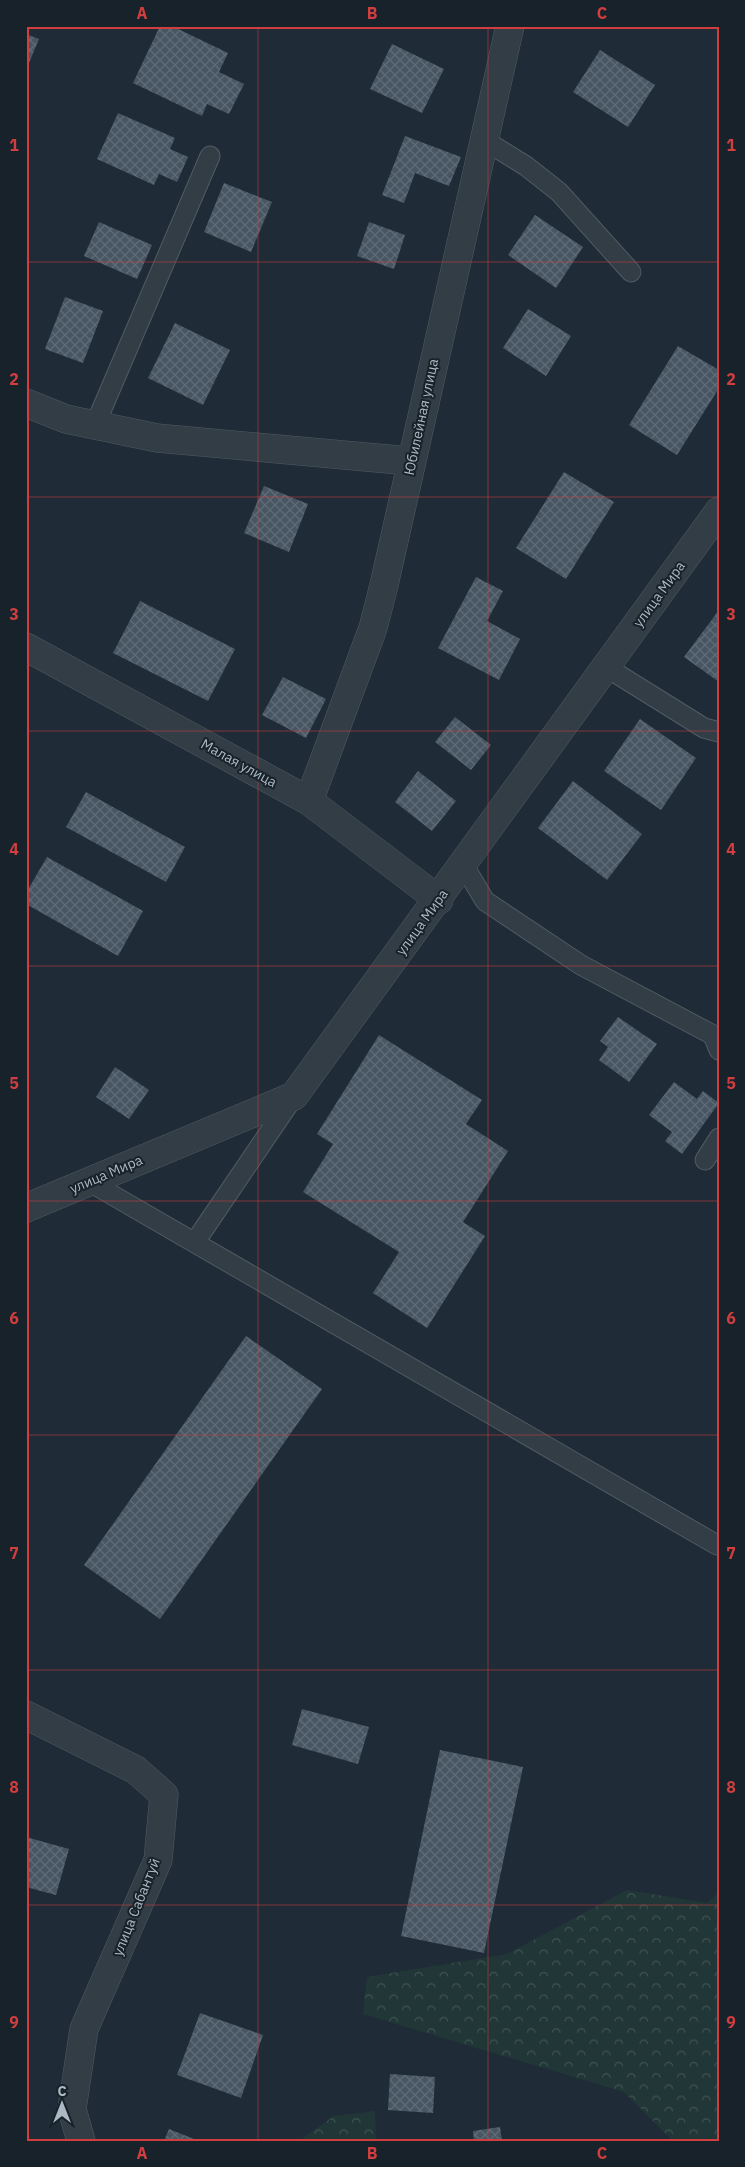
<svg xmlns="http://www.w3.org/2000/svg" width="745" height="2167" font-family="'IBM Plex Sans',sans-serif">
<defs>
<pattern id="forest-crowns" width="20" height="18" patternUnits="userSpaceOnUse" patternTransform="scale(1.25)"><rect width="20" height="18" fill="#213737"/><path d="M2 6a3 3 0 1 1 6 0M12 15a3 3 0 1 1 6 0" fill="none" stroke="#3f5252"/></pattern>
<pattern id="building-cross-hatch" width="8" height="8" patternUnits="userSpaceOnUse" patternTransform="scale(1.25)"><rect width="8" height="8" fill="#475662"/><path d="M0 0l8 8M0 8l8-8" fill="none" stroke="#5f6c77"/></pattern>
</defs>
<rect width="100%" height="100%" fill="#1f2b36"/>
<g fill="url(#forest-crowns)">
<polygon points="627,1890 707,1903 719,1892 719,2138 673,2141 624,2092 363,2014 367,1977 507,1954"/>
<polygon points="375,2111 376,2141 299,2141 334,2116"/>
</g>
<g fill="url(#building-cross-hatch)">
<polygon points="160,26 172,26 228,53 219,72 244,84 229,114 207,104 202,116 133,83"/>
<polygon points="26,34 39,39 26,70"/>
<polygon points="392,44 444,69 422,113 370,89"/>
<polygon points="600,50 655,85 628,127 573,92"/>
<polygon points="118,113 175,138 170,149 188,157 177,182 159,174 154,185 97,159"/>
<polygon points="405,136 461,157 449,186 415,173 404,203 382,195"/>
<polygon points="224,183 272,202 251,252 204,232"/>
<polygon points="535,215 583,247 556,288 508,255"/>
<polygon points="99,222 152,245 137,279 84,256"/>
<polygon points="369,222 405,235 394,269 357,256"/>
<polygon points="65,297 103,311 83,363 45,349"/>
<polygon points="528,309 571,336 546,376 503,348"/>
<polygon points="175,323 230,350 203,405 148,378"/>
<polygon points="678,346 719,370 719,388 677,455 629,425"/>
<polygon points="564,472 614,502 566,579 516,548"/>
<polygon points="264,486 308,504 289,552 244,533"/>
<polygon points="476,577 503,591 487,621 520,639 499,680 438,648"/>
<polygon points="140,601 235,649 208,701 113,653"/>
<polygon points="719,610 719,682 684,657"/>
<polygon points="283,677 326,699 306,738 262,715"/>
<polygon points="455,717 491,745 471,770 435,742"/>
<polygon points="640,719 696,758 661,810 604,771"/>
<polygon points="418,771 456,801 432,831 395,802"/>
<polygon points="573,781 642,834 607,880 538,828"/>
<polygon points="86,792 185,847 166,882 66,827"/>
<polygon points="47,857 143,911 118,956 26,904 26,893"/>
<polygon points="618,1017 657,1044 629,1082 599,1060 608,1047 600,1041"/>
<polygon points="379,1035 482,1100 466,1124 508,1151 463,1222 485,1236 427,1328 373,1293 399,1252 303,1192 333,1144 317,1134"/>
<polygon points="115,1067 149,1090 129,1119 96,1097"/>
<polygon points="674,1082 697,1099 703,1091 719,1103 682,1154 665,1141 672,1132 649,1115"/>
<polygon points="246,1336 322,1389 160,1619 84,1565"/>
<polygon points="302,1709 369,1727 358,1764 292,1745"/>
<polygon points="440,1750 523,1767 484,1953 401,1936"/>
<polygon points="26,1837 69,1849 56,1895 26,1887"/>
<polygon points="200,2013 263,2035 241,2098 177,2075"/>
<polygon points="390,2074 435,2077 433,2113 388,2110"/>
<polygon points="500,2127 502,2141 474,2141 473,2131"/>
<polygon points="169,2129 199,2141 164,2141"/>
</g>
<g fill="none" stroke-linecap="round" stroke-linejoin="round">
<g stroke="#505b64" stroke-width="21">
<g id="lane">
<polyline points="484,140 526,166 559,192 631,272"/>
<polyline points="95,425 210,156"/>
<polyline points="606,667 704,728 719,732"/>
<polyline points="463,864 485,901 581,965 713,1035 719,1050"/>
<polyline points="705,1160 719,1138"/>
<polyline points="88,1181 717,1545"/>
<polyline points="195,1242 294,1096"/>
</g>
</g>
<g stroke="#505b64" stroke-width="29">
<g id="street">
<polyline points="26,403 66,419 157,438 410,461"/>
<polyline points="26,647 309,801 439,900"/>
<polyline points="309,801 373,628 384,585 510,26"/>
<polyline points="26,1208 294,1096 719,511"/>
<polyline points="26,1715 136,1770 164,1795 158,1860 84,2029 72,2109 81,2141"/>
</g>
</g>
<use href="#lane" stroke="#323d46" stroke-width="19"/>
<use href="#street" stroke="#323d46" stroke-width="28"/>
</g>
<path fill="none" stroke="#d03e3f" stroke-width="1" stroke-opacity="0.55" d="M 258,26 L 258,2141M 488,26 L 488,2141M 26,262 L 719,262M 26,497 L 719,497M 26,731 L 719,731M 26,966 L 719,966M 26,1201 L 719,1201M 26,1435 L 719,1435M 26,1670 L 719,1670M 26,1905 L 719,1905"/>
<g text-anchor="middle" stroke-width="4" stroke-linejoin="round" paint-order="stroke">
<g font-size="14" fill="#acb8c3" stroke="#18222a">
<text transform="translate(421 417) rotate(-78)" y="5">Юбилейная улица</text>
<text transform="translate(659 594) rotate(-54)" y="5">улица Мира</text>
<text transform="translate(239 763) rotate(29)" y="5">Малая улица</text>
<text transform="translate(422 922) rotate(-54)" y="5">улица Мира</text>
<text transform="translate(106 1174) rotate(-23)" y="5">улица Мира</text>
<text transform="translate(136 1907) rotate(-68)" y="5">улица Сабантуй</text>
</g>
</g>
<rect width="745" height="2167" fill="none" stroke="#18222a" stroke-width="55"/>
<g transform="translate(62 2104)" stroke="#18222a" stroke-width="4" paint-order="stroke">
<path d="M0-4L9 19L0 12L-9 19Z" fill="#acb8c3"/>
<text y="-8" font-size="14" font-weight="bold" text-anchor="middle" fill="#acb8c3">С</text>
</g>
<rect x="28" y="28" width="690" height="2112" fill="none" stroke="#d03e3f" stroke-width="2"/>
<g font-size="16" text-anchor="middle" font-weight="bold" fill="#d03e3f">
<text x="142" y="19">A</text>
<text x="372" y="19">B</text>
<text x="602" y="19">C</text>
<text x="14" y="151">1</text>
<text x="731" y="151">1</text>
<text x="14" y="385">2</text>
<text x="731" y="385">2</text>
<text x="14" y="620">3</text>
<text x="731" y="620">3</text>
<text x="14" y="855">4</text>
<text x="731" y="855">4</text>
<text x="14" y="1089">5</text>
<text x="731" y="1089">5</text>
<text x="14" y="1324">6</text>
<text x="731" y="1324">6</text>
<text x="14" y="1559">7</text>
<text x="731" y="1559">7</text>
<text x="14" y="1793">8</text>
<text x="731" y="1793">8</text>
<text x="14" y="2028">9</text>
<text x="731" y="2028">9</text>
<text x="142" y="2159">A</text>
<text x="372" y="2159">B</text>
<text x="602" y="2159">C</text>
</g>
</svg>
